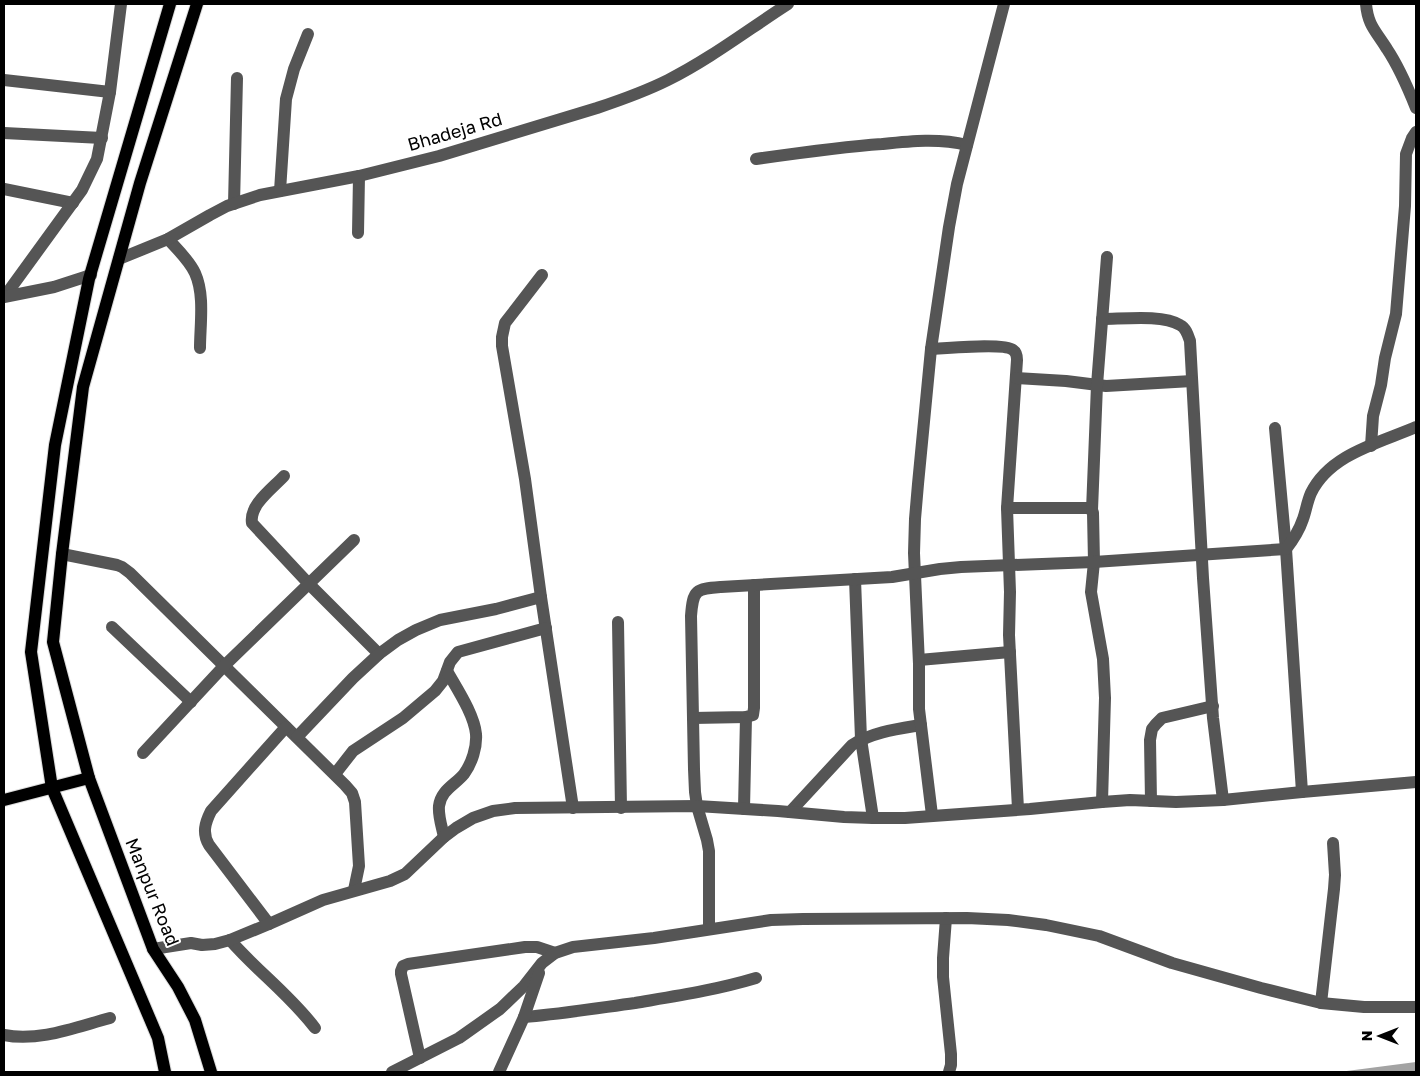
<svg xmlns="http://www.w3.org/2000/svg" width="1420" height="1076" font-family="'Golos Text',sans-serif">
<rect width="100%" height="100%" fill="#fff"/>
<polygon fill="#a3a3a3" points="1416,1062 1416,1072 1339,1072"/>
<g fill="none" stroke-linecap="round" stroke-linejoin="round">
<g stroke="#dbdbdb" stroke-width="14">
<g id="major">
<polyline points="197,4 140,183 83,387 62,554 53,642 89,778 153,949 178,987 195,1020 211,1072"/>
<polyline points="4,800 89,778"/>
<polyline points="165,1072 158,1038 52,788 31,652 55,445 89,279 170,4"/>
</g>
</g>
<g stroke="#555" stroke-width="12">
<path d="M 1366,4 C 1368,26 1376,31 1387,49 C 1399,67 1408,88 1416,108"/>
<polyline points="4,80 110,92"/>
<polyline points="4,133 102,138"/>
<path d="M 756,159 C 798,153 840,147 882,144 C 911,141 939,138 967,145"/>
<polyline points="4,189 73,203"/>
<polyline points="280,191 286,99 294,69 308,34"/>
<polyline points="234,204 237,78"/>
<polyline points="358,233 359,176"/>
<path d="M 168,239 C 177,249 189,260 195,273 C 205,295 200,325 200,348"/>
<path d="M 119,259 L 168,239 L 210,215 L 227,206 L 260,195 L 359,176 L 439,156 L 597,108 C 621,100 646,91 668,80 C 710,59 749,29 788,4"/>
<polyline points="542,275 505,323 502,337 502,346 525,479 541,597 573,808"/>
<polyline points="5,296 82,190 97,159 110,92 121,4"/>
<polyline points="4,297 54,287 91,275"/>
<path d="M 1102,319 C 1122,319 1163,314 1180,325 C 1186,328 1188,335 1190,341 L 1203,578 L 1213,718 L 1223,800"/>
<path d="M 931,349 C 945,348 1005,343 1013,350 C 1016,352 1017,356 1017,360 L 1007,508 L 1010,592 L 1009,635 L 1018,809"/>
<polyline points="1016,378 1066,381 1106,386 1192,381"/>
<polyline points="1275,428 1286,549 1302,792"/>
<polyline points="1371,446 1373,416 1381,385 1385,358 1396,314 1405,206 1406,154 1412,138 1416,132"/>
<path d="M 284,476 C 272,489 249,505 252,523 L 309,584 L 379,654"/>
<polyline points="1007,508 1087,508 1092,510 1093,513 1094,562 1091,592 1103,659 1105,698 1102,802"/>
<polyline points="1092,510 1097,385 1107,257"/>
<polyline points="62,554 117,565 122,567 130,573 345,785 352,793 355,802 359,866 354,890"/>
<polyline points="855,579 861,739 873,818"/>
<polyline points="618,622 621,808"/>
<polyline points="112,627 191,702"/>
<polyline points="919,660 1010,652"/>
<polyline points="693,718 746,717 753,715 754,708 754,585"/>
<polyline points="297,737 353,678 379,654 398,640 416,630 440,620 496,609 541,597"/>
<polyline points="143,753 224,666 354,540"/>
<polyline points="335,774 353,751 403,718 435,691 443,681 450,662 458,652 546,628"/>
<polyline points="1151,801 1150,740 1152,729 1156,724 1162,718 1213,706"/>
<polyline points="744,809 746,717"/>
<path d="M 790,812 L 852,745 C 873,732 897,729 921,725"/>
<polyline points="932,815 919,709 919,664 914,553 915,519 918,484 931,349 949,227 957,184 1004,4"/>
<path d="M 444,837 C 442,827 438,816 439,806 C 441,790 455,785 464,774 C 472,763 477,747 476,734 C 474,714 457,689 447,671"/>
<polyline points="946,918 943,958 943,977 951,1054 951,1065 949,1072"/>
<path d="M 269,924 L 209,845 C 202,833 205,823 211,811 L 286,727"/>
<path d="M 709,929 L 709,851 L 707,840 L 697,806 L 695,792 L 694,769 L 691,616 C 693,589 696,589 721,587 L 892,577 L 940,569 L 961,567 L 1094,562 L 1286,549 C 1293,540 1299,531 1303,519 C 1306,511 1307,502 1311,493 C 1330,454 1379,443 1416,427"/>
<path d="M 230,940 C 257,971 290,995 315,1028"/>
<polyline points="153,949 191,943 202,945 215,944 230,940 269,924 323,900 390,881 405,874 444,837 456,828 473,818 493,811 515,808 697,806 778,811 844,817 873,818 905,818 1030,809 1102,802 1130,800 1176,802 1223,800 1302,792 1416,782"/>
<polyline points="1321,1003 1334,889 1335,875 1333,843"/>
<path d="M 524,1017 C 561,1014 598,1008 635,1003 C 676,996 716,990 756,978"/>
<path d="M 4,1035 C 39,1042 76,1027 110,1018"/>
<polyline points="420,1058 401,974 401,971 403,966 408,964 525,947 537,947 555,953"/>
<polyline points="392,1072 459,1038 500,1009 524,986 542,963 555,953 573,947 654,938 771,920 803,919 967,918 1008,920 1046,925 1099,936 1172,963 1261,988 1321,1003 1364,1007 1416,1007"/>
<polyline points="499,1072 524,1017 539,973"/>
</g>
<use href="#major" stroke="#000" stroke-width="12"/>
</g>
<g text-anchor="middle" stroke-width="4" stroke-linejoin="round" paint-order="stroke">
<g font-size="18" fill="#000" stroke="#fff">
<text transform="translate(455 132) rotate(-16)" y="6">Bhadeja Rd</text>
<text transform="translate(152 892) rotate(68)" y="6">Manpur Road</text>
</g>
</g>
<rect width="1420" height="1076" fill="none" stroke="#000000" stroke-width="10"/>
<g transform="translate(1380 1036) rotate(270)" stroke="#ffffff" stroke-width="4" paint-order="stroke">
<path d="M0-4L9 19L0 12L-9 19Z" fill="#000000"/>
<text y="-8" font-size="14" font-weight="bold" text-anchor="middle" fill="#000000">N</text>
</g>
</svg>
